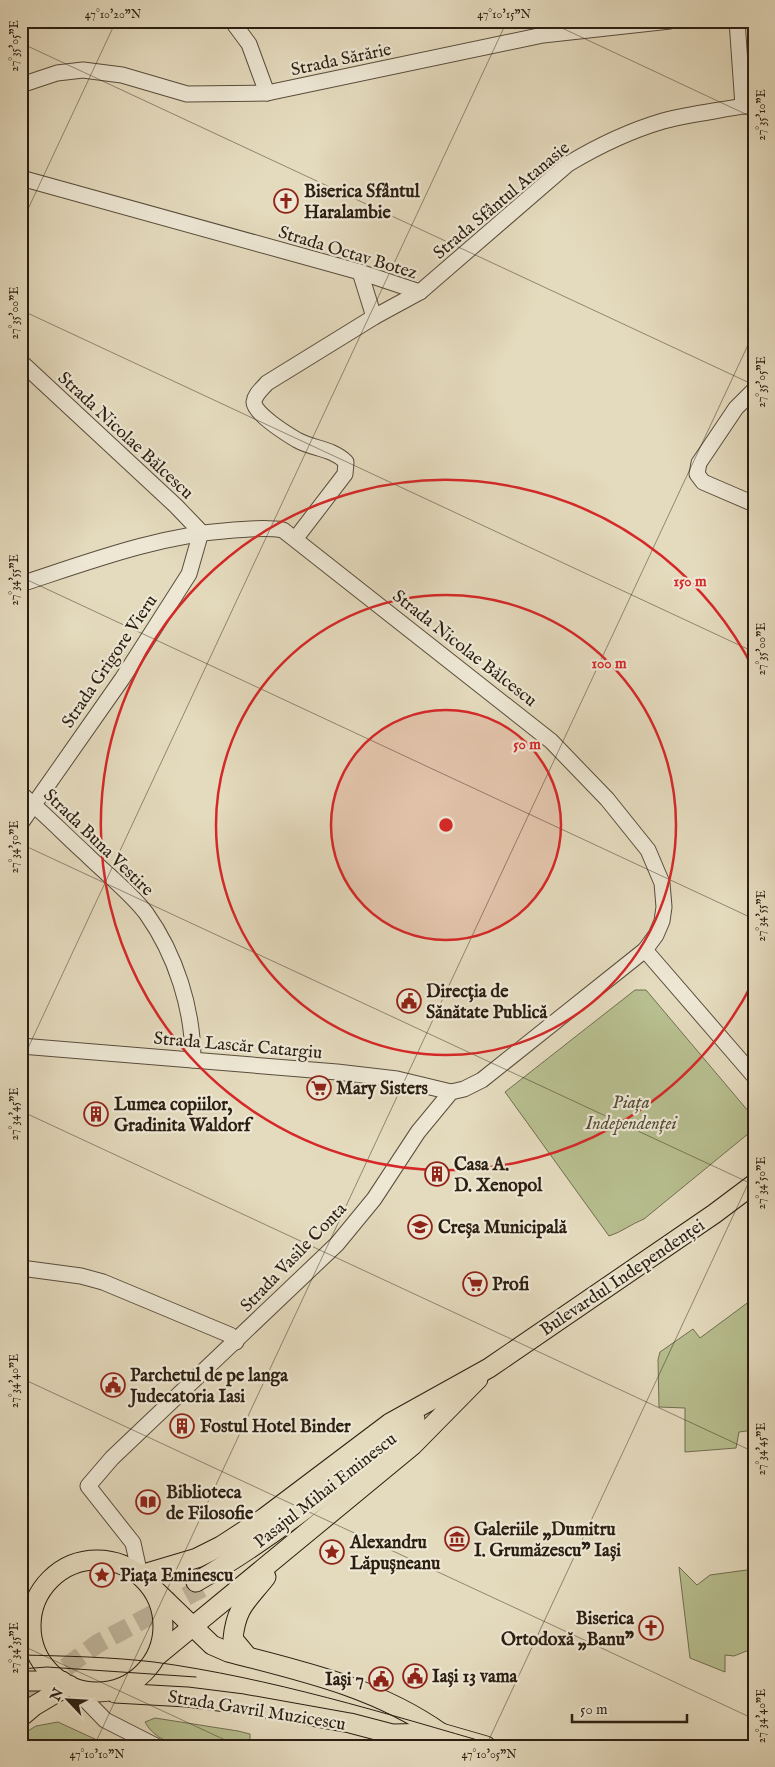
<svg xmlns="http://www.w3.org/2000/svg" width="775" height="1767" font-family="'IM FELL English',serif">
<rect width="100%" height="100%" fill="#e4dabd"/>
<filter id="stains"><feTurbulence type="fractalNoise" baseFrequency=".004" numOctaves="4"/><feColorMatrix values="0 0 0 0 .2 0 0 0 0 .09 0 0 0 0 .02 0 0 0 .5 -.17"/></filter>
<radialGradient id="worn" r=".72"><stop offset=".6" stop-color="#630" stop-opacity="0"/><stop offset="1" stop-color="#630" stop-opacity=".3"/></radialGradient>
<g fill="#b7be8f" stroke="#716e50">
<path d="M 635,990 L 646,990 L 754,1118 L 754,1129 L 644,1219 C 631,1224 622,1232 609,1236 L 505,1092 Z"/>
<polygon points="754,1298 754,1430 739,1432 736,1448 685,1452 685,1408 659,1407 658,1360 660,1352 693,1329 700,1338"/>
<polygon points="679,1567 697,1585 710,1575 754,1569 754,1648 734,1656 725,1655 725,1672 690,1658"/>
<path d="M 155,1718 L 238,1731 L 250,1734 L 250,1746 C 218,1746 163,1756 145,1722 Z"/>
<polygon points="58,1722 110,1746 21,1746 23,1734 36,1726"/>
</g>
<g fill="none" stroke-linecap="round" stroke-linejoin="round">
<polyline stroke="#bfb49b" stroke-width="19" stroke-dasharray="19 9" stroke-linecap="butt" points="21,1701 97,1644 202,1588"/>
<g stroke="#594d3c" stroke-width="17">
<g id="minor">
<polyline points="232,21 249,44 267,93"/>
<polyline points="737,21 743,106"/>
<polyline points="21,85 57,73 83,70 122,75 187,94 267,93 543,35 670,21"/>
<polyline points="21,178 360,272 420,292"/>
<polyline points="360,272 374,317"/>
<polyline points="21,362 176,506 201,532"/>
<polyline points="754,390 736,408 699,463 697,474 703,482 754,504"/>
<path d="M 296,538 L 345,474 L 346,462 C 332,448 313,449 297,440 C 287,434 253,413 254,402 C 255,394 262,389 267,383 L 374,317 L 420,292 L 568,164 C 598,146 629,131 663,121 C 689,114 717,111 743,106 L 754,106"/>
<path d="M 21,584 C 91,561 160,535 234,530 C 251,529 267,527 283,530 L 551,741 L 607,799 L 648,850 L 662,883 L 664,907 L 662,921 L 656,935 L 645,950 L 482,1080 L 464,1089 L 451,1092 L 418,1132 L 374,1199 L 337,1244 L 112,1458 L 88,1486 L 133,1543 L 140,1575"/>
<path d="M 21,794 C 44,813 64,834 86,854 C 105,873 129,891 146,913 C 176,955 193,1009 193,1060"/>
<polyline points="21,823 122,679 189,574 201,532"/>
<polyline points="645,950 754,1076"/>
<polyline points="21,1046 337,1072 397,1079 451,1092"/>
<polyline points="21,1268 81,1276 103,1282 230,1335 236,1342"/>
<polyline points="74,1688 105,1720 156,1746"/>
</g>
</g>
<g stroke="#2b1e11" stroke-width="21">
<g id="major">
<circle cx="97" cy="1626" r="66"/>
<polyline points="140,1575 197,1558 221,1546 264,1518 390,1423 489,1368 714,1214 754,1184"/>
<path d="M 196,1582 C 275,1537 347,1478 415,1419"/>
<path d="M 155,1590 L 212,1645 L 228,1652 C 302,1671 378,1688 441,1733"/>
<polyline points="157,1656 412,1446 478,1379"/>
<path d="M 248,1657 L 233,1639 C 236,1607 247,1601 266,1577"/>
<polyline points="21,1681 62,1681"/>
<polyline points="115,1693 187,1697 243,1704 350,1723 392,1734 441,1733 486,1746"/>
<polyline points="21,1717 34,1706 69,1685"/>
</g>
</g>
<use href="#minor" stroke="#ede7d4" stroke-width="15"/>
<use href="#major" stroke="#e4dabd" stroke-width="19"/>
<g stroke="#2b1e11" stroke-width="1">
<path d="M 21,1655 C 65,1656 111,1657 154,1662 C 271,1678 384,1713 498,1746"/>
<polyline points="21,1669 47,1667 196,1677"/>
</g>
</g>
<path fill="none" stroke="#2b1e11" stroke-width="1" stroke-opacity="0.45" d="M 547,21 L 754,118M 21,43 L 754,385M 21,224 L 116,21M 21,310 L 754,652M 21,577 L 754,919M 21,844 L 754,1185M 21,1063 L 507,21M 21,1111 L 754,1452M 21,1378 L 754,1719M 21,1645 L 238,1746M 94,1746 L 754,332M 486,1746 L 754,1171"/>
<circle cx="446" cy="825" r="115" fill="#d62828" fill-opacity=".12"/>
<g fill="none" stroke="#d62828" stroke-width="2.5">
<circle cx="446" cy="825" r="115"/>
<circle cx="446" cy="825" r="230"/>
<path d="M753 982A345 345 0 1 1 753 668"/>
</g>
<defs>
<g id="church-ring" transform="scale(1.25)"><circle r="9.5" fill="#ede7d4" stroke="#8f2418" stroke-width="1.5"/><path d="M-1.2-6h2.4v3.5h3.3v2.4h-3.3V6h-2.4V-.1h-3.3v-2.4h3.3Z" fill="#8f2418"/></g>
<g id="civic-ring" transform="scale(1.25)"><circle r="9.5" fill="#ede7d4" stroke="#8f2418" stroke-width="1.5"/><path d="M-.6-6.5H3V-4.5H.6V-3L4-1V1h2V6H-6V1h2V-1L-.6-3ZM-1.2 2.5V6h2.4V2.5Z" fill="#8f2418"/></g>
<g id="supermarket-ring" transform="scale(1.25)"><circle r="9.5" fill="#ede7d4" stroke="#8f2418" stroke-width="1.5"/><path d="M-6-5.5h2.5l.6 2H6L4.5 2H-2.5L-4.4-4H-6ZM-1.5 3.2a1.3 1.3 0 1 0 .1 0ZM3 3.2a1.3 1.3 0 1 0 .1 0Z" fill="#8f2418"/></g>
<g id="building-ring" transform="scale(1.25)"><circle r="9.5" fill="#ede7d4" stroke="#8f2418" stroke-width="1.5"/><path d="M-4-6H4V6H1V3H-1V6H-4ZM-2.5-4.3h1.7v1.8h-1.7ZM.8-4.3h1.7v1.8H.8ZM-2.5-1h1.7V.8h-1.7ZM.8-1h1.7V.8H.8Z" fill="#8f2418"/></g>
<g id="school-ring" transform="scale(1.25)"><circle r="9.5" fill="#ede7d4" stroke="#8f2418" stroke-width="1.5"/><path d="M0-5L7-2L0 1L-7-2ZM-4 1L0 2.5L4 1V4Q0 6-4 4Z" fill="#8f2418"/></g>
<g id="library-ring" transform="scale(1.25)"><circle r="9.5" fill="#ede7d4" stroke="#8f2418" stroke-width="1.5"/><path d="M-6-4Q-3-5.5-.7-3.5V5Q-3 3-6 4ZM6-4Q3-5.5 .7-3.5V5Q3 3 6 4Z" fill="#8f2418"/></g>
<g id="museum-ring" transform="scale(1.25)"><circle r="9.5" fill="#ede7d4" stroke="#8f2418" stroke-width="1.5"/><path d="M0-6L6-3V-2H-6V-3ZM-5-1h2V3h-2ZM-1-1h2V3h-2ZM3-1h2V3H3ZM-6 4H6V6H-6Z" fill="#8f2418"/></g>
<g id="sight-ring" transform="scale(1.25)"><circle r="9.5" fill="#ede7d4" stroke="#8f2418" stroke-width="1.5"/><path d="M0-6L1.8-2.2L6-1.7L2.9 1.2L3.7 5.4L0 3.3L-3.7 5.4L-2.9 1.2L-6-1.7L-1.8-2.2Z" fill="#8f2418"/></g>
</defs>
<g fill-rule="evenodd">
<use href="#church-ring" x="286" y="201"/>
<use href="#civic-ring" x="409" y="1001"/>
<use href="#supermarket-ring" x="319" y="1088"/>
<use href="#building-ring" x="96" y="1114"/>
<use href="#building-ring" x="437" y="1174"/>
<use href="#school-ring" x="420" y="1227"/>
<use href="#supermarket-ring" x="475" y="1284"/>
<use href="#civic-ring" x="113" y="1385"/>
<use href="#building-ring" x="182" y="1426"/>
<use href="#library-ring" x="148" y="1502"/>
<use href="#museum-ring" x="457" y="1539"/>
<use href="#sight-ring" x="332" y="1552"/>
<use href="#sight-ring" x="102" y="1575"/>
<use href="#church-ring" x="651" y="1628"/>
<use href="#civic-ring" x="415" y="1676"/>
<use href="#civic-ring" x="381" y="1679"/>
</g>
<g text-anchor="middle" stroke-width="4.5" stroke-linejoin="round" paint-order="stroke">
<g font-size="18" fill="#2b1e11" stroke="#ede7d4">
<text transform="translate(341 59) rotate(-12)" y="6">Strada Sărărie</text>
<text transform="translate(501 200) rotate(-40)" y="6">Strada Sfântul Atanasie</text>
<text transform="translate(348 252) rotate(17)" y="6">Strada Octav Botez</text>
<text transform="translate(126 435) rotate(43)" y="6">Strada Nicolae Bălcescu</text>
<text transform="translate(465 648) rotate(38)" y="6">Strada Nicolae Bălcescu</text>
<text transform="translate(109 661) rotate(-56)" y="6">Strada Grigore Vieru</text>
<text transform="translate(99 842) rotate(44)" y="6">Strada Buna Vestire</text>
<text transform="translate(238 1045) rotate(5)" y="6">Strada Lascăr Catargiu</text>
<text transform="translate(293 1257) rotate(-46)" y="6">Strada Vasile Conta</text>
<text transform="translate(622 1277) rotate(-34)" y="6">Bulevardul Independenței</text>
<text transform="translate(325 1490) rotate(-38)" y="6">Pasajul Mihai Eminescu</text>
<text transform="translate(257 1710) rotate(9)" y="6">Strada Gavril Muzicescu</text>
</g>
<g font-size="18" font-weight="bold" fill="#2b1e11" stroke="#ede7d4" text-anchor="start">
<text x="304" y="197">Biserica Sfântul<tspan x="304" dy="21">Haralambie</tspan></text>
<text x="426" y="997">Direcția de<tspan x="426" dy="21">Sănătate Publică</tspan></text>
<text x="336" y="1094">Mary Sisters</text>
<text x="114" y="1110">Lumea copiilor,<tspan x="114" dy="21">Gradinita Waldorf</tspan></text>
<text x="454" y="1170">Casa A.<tspan x="454" dy="21">D. Xenopol</tspan></text>
<text x="438" y="1233">Creșa Municipală</text>
<text x="492" y="1290">Profi</text>
<text x="130" y="1381">Parchetul de pe langa<tspan x="130" dy="21">Judecatoria Iasi</tspan></text>
<text x="200" y="1432">Fostul Hotel Binder</text>
<text x="166" y="1498">Biblioteca<tspan x="166" dy="21">de Filosofie</tspan></text>
<text x="474" y="1535">Galeriile „Dumitru<tspan x="474" dy="21">I. Grumăzescu” Iași</tspan></text>
<text x="350" y="1548">Alexandru<tspan x="350" dy="21">Lăpușneanu</tspan></text>
<text x="120" y="1581">Piața Eminescu</text>
<text x="634" y="1624" text-anchor="end">Biserica<tspan x="634" dy="21">Ortodoxă „Banu”</tspan></text>
<text x="432" y="1682">Iași 13 vama</text>
<text x="364" y="1685" text-anchor="end">Iași 7</text>
</g>
<g font-size="18" font-style="italic" fill="#554e37" stroke="#ede7d4">
<text x="631" y="1108">Piața<tspan x="631" dy="21">Independenței</tspan></text>
</g>
</g>
<circle cx="446" cy="825" r="8" fill="#d62828" stroke="#ede7d4" stroke-width="2.5"/>
<g font-size="15" text-anchor="middle" font-weight="bold" fill="#d62828" stroke="#ede7d4" stroke-width="4.5" stroke-linejoin="round" paint-order="stroke">
<text x="690" y="586">150 m</text>
<text x="609" y="668">100 m</text>
<text x="527" y="749">50 m</text>
</g>
<rect width="775" height="1767" fill="none" stroke="#e4dabd" stroke-width="55"/>
<g transform="translate(68 1700) rotate(295)" stroke="#ede7d4" stroke-width="4" paint-order="stroke">
<path d="M0-4L9 19L0 12L-9 19Z" fill="#2b1e11"/>
<text y="-8" font-size="14" font-weight="bold" text-anchor="middle" fill="#2b1e11">N</text>
</g>
<path d="M572 1714v8h115v-8" fill="none" stroke="#2b1e11" stroke-width="2.5"/>
<text x="580" y="1714" font-size="15" fill="#2b1e11" stroke="#ede7d4" stroke-width="4" paint-order="stroke">50 m</text>
<rect x="28" y="28" width="720" height="1712" fill="none" stroke="#2b1e11" stroke-width="2"/>
<g font-size="12" text-anchor="middle" fill="#2b1e11">
<text x="113" y="18">47°10'20"N</text>
<text x="504" y="18">47°10'15"N</text>
<text transform="translate(14 46) rotate(-90)" y="4">27°35'05"E</text>
<text transform="translate(761 115) rotate(-90)" y="4">27°35'10"E</text>
<text transform="translate(14 313) rotate(-90)" y="4">27°35'00"E</text>
<text transform="translate(761 382) rotate(-90)" y="4">27°35'05"E</text>
<text transform="translate(14 580) rotate(-90)" y="4">27°34'55"E</text>
<text transform="translate(761 649) rotate(-90)" y="4">27°35'00"E</text>
<text transform="translate(14 847) rotate(-90)" y="4">27°34'50"E</text>
<text transform="translate(761 916) rotate(-90)" y="4">27°34'55"E</text>
<text transform="translate(14 1114) rotate(-90)" y="4">27°34'45"E</text>
<text transform="translate(761 1183) rotate(-90)" y="4">27°34'50"E</text>
<text transform="translate(14 1381) rotate(-90)" y="4">27°34'40"E</text>
<text transform="translate(761 1449) rotate(-90)" y="4">27°34'45"E</text>
<text transform="translate(14 1648) rotate(-90)" y="4">27°34'35"E</text>
<text transform="translate(761 1716) rotate(-90)" y="4">27°34'40"E</text>
<text x="97" y="1758">47°10'10"N</text>
<text x="489" y="1758">47°10'05"N</text>
</g>
<rect width="100%" height="100%" filter="url(#stains)"/>
<rect width="100%" height="100%" fill="url(#worn)"/>
</svg>
